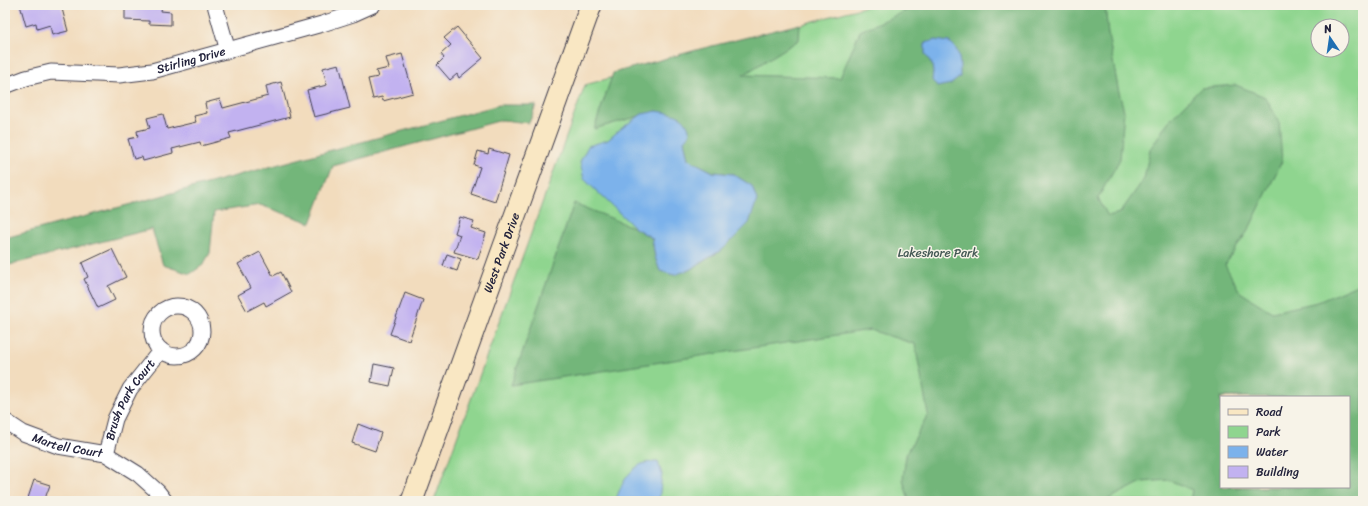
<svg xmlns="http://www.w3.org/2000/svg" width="1368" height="506" font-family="Sriracha,sans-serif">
<rect width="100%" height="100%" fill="#f7f3e8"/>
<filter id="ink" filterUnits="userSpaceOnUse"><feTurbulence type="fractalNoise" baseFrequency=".025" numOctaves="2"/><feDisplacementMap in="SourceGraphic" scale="8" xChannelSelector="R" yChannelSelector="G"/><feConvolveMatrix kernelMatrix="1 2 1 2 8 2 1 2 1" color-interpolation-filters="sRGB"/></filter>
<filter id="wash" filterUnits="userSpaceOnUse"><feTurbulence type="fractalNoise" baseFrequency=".012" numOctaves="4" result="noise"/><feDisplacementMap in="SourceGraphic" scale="16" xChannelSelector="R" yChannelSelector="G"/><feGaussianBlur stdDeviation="0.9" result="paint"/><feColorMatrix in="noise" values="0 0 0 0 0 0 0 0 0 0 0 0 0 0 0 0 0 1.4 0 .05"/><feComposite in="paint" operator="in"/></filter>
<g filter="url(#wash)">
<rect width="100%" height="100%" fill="#f2dcbd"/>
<path fill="#8fd58f" stroke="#587c65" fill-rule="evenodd" d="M 871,5 L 1363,5 L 1363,501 L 434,501 L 585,85 ZM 1318,26 L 1342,26 L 1342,50 L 1318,50 ZM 1221,397 L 1349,397 L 1349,487 L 1221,487 Z"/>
<g fill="#73b67a" stroke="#4a6c5a" fill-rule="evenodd">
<path d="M 919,5 L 1105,5 L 1108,34 L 1118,88 L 1124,111 L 1120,159 L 1098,198 L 1108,216 L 1120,213 L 1144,179 L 1150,149 L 1168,122 L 1201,88 L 1236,85 L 1265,97 L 1279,121 L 1282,161 L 1249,229 L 1225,265 L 1240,292 L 1272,312 L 1318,302 L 1357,285 L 1363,284 L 1363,501 L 1190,501 L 1192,490 L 1169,480 L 1142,482 L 1105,501 L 909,501 L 903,479 L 906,455 L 928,414 L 915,344 L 870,330 L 511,385 L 574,203 L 635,228 L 652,238 L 655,257 L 689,270 L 723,249 L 749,223 L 752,186 L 733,174 L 713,172 L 688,159 L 684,141 L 657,111 L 594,129 L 613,73 L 700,49 L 800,24 L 799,40 L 743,75 L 840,78 L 860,31 ZM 1221,397 L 1349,397 L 1349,487 L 1221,487 Z"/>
<polygon points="499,105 536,105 529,123 502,120 333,166 311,223 260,205 214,212 210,253 203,265 190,274 163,265 152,229 5,266 5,238"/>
</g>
<g fill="#7cb2eb" stroke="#4f6a93">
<path d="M 936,40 C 940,41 945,41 949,42 C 961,48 960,66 960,77 L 951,84 L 937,87 L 932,80 L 933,73 L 932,64 L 925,54 L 925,43 Z"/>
<path d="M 657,111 C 674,114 687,114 690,134 L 684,141 L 688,159 L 713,172 L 733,174 L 752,186 L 757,200 L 749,223 L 723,249 L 689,270 L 674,275 L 660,271 L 655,257 L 652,238 L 635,228 L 584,179 L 580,162 L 588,146 L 608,140 L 622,128 L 642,114 Z"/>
<path d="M 658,462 L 662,474 L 659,501 L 616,501 C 619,487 630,467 645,463 C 649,462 654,462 658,462 Z"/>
</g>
<g id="blocks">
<g fill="#c2b2f0">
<polygon points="20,5 61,5 68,31 52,35 50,25 37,29 36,23 26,26"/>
<polygon points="125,5 162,5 161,11 171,12 171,25 149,24 149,21 125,20"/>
<polygon points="457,27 483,58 459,78 457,74 450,80 437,65 444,58 441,54 451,45 444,38"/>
<polygon points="402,54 413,93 383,101 382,97 373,99 368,79 378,77 376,71 389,68 386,58"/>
<polygon points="339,64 350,108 314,117 307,90 327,85 323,68"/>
<polygon points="281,82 290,117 229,133 231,138 201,146 200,142 172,149 173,153 143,161 142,157 134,159 128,139 138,137 137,131 150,128 147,118 163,114 167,129 196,122 194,116 207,113 205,103 220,99 223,108 268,96 266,86"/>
<polygon points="489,149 509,155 495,202 471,194 480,167 474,165 478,151 488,154"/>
<polygon points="460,217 474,221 471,228 486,233 478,259 454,252 460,235 455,233"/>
<polygon points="112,249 126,277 108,286 115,300 98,308 84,279 88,277 82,263"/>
<polygon points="260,252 273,276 281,272 291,292 266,306 264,302 247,311 238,295 251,288 238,264"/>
<polygon points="447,254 461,259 457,271 443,266"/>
<polygon points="405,293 423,300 409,341 390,334"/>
<polygon points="374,364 394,368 390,386 371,382"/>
<polygon points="358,424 381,433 375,451 352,443"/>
<polygon points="34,480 50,485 44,501 27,501"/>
</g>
</g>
</g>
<g filter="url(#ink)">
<use href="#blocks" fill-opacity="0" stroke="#413e4e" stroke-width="1"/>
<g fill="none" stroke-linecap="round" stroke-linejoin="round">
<g stroke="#413e4e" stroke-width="17">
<g id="street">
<polyline points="215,5 228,51"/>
<path id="s1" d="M 5,86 L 26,78 L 51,72 L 119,75 L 152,71 L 322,24 L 353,14 L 373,5"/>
<circle cx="177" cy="331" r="25"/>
<path id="s2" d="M 5,421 L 23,433 L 58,446 L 106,454 L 138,474 L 158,492 L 165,501"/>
<path id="s3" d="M 106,454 L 115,419 L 130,389 L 161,350"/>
</g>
</g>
<g stroke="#413e4e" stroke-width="23">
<g id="secondary">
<path id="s4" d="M 412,501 L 591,5"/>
</g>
</g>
<use href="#street" stroke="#fff" stroke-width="15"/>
<use href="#secondary" stroke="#f9e7c3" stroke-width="21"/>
</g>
</g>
<g text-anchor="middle" stroke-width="3" stroke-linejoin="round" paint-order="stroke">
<g font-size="12" fill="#22223b" stroke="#f7f3e8">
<text dy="4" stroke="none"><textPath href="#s1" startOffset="190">Stirling Drive</textPath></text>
<text dy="4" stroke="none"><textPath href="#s4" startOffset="264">West Park Drive</textPath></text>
<text dy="4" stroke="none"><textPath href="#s3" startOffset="60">Brush Park Court</textPath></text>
<text dy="4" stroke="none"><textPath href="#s2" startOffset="68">Martell Court</textPath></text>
</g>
<g font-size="12" fill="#435854" stroke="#f7f3e8">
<text x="938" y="257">Lakeshore Park</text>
</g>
</g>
<rect width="1368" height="506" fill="none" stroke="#f7f3e8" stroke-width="20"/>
<rect x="1220" y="396" width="130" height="92" fill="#f7f3e8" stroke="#a29fa3"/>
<rect x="1228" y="409" width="20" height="6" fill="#f9e7c3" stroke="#a29fa3"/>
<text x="1256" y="416" font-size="12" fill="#22223b">Road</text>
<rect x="1228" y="426" width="20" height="12" fill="#8fd58f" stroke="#a29fa3"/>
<text x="1256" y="436" font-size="12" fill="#22223b">Park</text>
<rect x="1228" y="446" width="20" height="12" fill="#7cb2eb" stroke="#a29fa3"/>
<text x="1256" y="456" font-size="12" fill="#22223b">Water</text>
<rect x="1228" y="466" width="20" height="12" fill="#c2b2f0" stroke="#a29fa3"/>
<text x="1256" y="476" font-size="12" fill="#22223b">Building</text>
<g transform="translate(1330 38) rotate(347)"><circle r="19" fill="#f7f3e8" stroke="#a29fa3"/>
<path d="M0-3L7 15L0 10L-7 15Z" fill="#1f6fb2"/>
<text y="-6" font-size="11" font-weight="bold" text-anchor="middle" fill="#22223b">N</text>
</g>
</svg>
